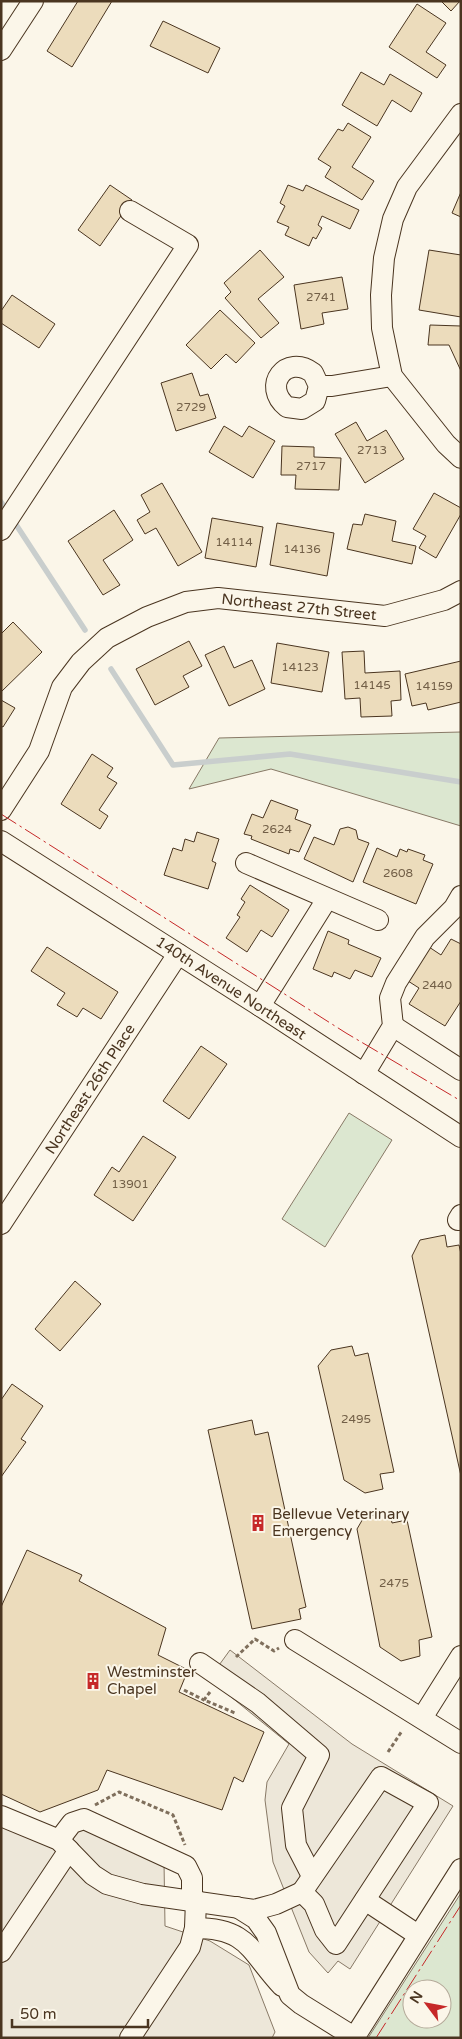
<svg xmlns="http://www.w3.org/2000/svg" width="462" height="2039" font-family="'Varela Round',sans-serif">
<rect width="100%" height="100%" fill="#fbf6e9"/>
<g fill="#dce7d0" stroke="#887966" fill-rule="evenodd">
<polygon points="461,732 461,826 271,769 189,789 219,738"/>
<polygon points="349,1113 392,1140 325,1247 282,1219"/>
<path d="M 461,1893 L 461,2038 L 368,2038 ZM 412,1989 L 442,1989 L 442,2019 L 412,2019 Z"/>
</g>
<g fill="#ede7d9" stroke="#887966">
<polygon points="230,1650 352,1744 453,1806 350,1969 338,1961 328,1973 309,1952 273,1862 265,1800 267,1782 289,1744 209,1679"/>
<polygon points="1,1824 56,1849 77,1827 164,1862 165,1926 210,1941 249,1965 275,2032 272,2038 1,2038"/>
</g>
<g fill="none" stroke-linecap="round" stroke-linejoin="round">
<g stroke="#c9cecd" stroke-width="5.5">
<polyline points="1,502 8,512"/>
<polyline points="13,520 85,630"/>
<polyline points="111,669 173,765 290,754 461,782"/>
</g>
</g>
<g fill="#ecdcbc" stroke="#4a3520">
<polygon points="78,1 112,1 72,67 47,51"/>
<polygon points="441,1 460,1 451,11"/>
<polygon points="417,4 446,23 426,52 446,65 437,78 389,47"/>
<polygon points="163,21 220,48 208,73 150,46"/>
<polygon points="361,72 384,85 390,74 422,93 411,112 392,100 377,126 342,105"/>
<polygon points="348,123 371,137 352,167 374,181 362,200 325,177 331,167 318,159 338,129 343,131"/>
<polygon points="110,185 132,200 100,246 78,230"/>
<polygon points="288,185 303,191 306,185 359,210 350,229 322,216 318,225 322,228 316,239 313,237 309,246 285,235 289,227 277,222 285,206 280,203"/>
<polygon points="461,192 461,217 452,213"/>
<polygon points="260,250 284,277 258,299 279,323 261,338 225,298 231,292 224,283"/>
<polygon points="429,250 461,255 461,317 419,310"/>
<polygon points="342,277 348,309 322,313 324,324 301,329 294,285"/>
<polygon points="12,295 55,324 39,348 1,323 1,311"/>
<polygon points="220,310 255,343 236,363 226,354 211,369 186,345"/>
<polygon points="430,325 461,326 461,371 449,345 428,345"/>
<polygon points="192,373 200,396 208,394 216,418 176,431 161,383"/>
<polygon points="356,422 367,441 386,430 404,459 365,483 335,434"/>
<polygon points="224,426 242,437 249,426 275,441 253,478 209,452"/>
<polygon points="282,446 314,447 314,457 341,458 339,490 295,489 296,475 281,475"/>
<polygon points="162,483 202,552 178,566 156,528 145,534 137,520 150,512 141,495"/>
<polygon points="434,493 461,508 461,514 436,558 419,548 426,536 413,529"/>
<polygon points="114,510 133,540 103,560 120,585 103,595 68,541"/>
<polygon points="365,514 396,521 392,541 416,546 412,564 347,549 353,524 362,525"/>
<polygon points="212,518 263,527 256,567 205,558"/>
<polygon points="277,523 334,533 327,576 270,565"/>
<polygon points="13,622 42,652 1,692 1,634"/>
<polygon points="189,641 202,666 183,676 189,687 155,705 136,669"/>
<polygon points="277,643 329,652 322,692 271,683"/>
<polygon points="224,646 234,668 252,660 265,689 229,706 205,655"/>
<polygon points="364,651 365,673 400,671 401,700 391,701 392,716 361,717 360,698 345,699 342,652"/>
<polygon points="461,661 461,702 428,710 426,703 412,706 405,674"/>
<polygon points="1,700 15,708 3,727 1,726"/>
<polygon points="92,754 113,768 107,777 117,783 99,810 108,816 100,829 61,804"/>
<polygon points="271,800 298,810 295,819 311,825 299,852 290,849 289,854 251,839 252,836 244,834 252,814 263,818"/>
<polygon points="348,827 356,830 358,839 369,843 353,882 304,859 314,837 334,845 340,829"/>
<polygon points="197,832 219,839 212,861 216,863 208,889 164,875 173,848 182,851 185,839 194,842"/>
<polygon points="377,848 397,857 400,849 407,852 408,849 425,855 423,860 433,864 416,904 363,882"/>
<polygon points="250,885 289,910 272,937 261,930 247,952 226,938 240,917 237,915 245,902 241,899"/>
<polygon points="328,931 349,940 348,944 381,958 372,977 355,970 350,979 334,972 332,977 313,969"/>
<polygon points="451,939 461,944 461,1001 445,1026 409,1004 419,988 408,981 429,947 441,955"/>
<polygon points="47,947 118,992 101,1019 83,1008 77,1017 57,1005 65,993 31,971"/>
<polygon points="201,1046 227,1064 189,1119 163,1101"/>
<polygon points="143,1136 176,1157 133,1221 94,1195 112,1167 119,1172"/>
<polygon points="445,1235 447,1247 459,1245 461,1254 461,1476 412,1256 420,1240"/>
<polygon points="75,1281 101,1304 60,1351 35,1329"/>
<polygon points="352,1346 355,1356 368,1353 394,1472 380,1474 383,1489 365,1493 344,1480 318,1366 331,1350"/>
<polygon points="12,1384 43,1406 21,1439 26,1442 1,1477 1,1400"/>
<polygon points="252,1420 255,1435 268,1432 306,1607 299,1609 301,1619 252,1629 208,1430"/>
<polygon points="390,1512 392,1523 407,1520 432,1637 419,1640 420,1656 401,1661 380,1647 357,1529 364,1517"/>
<polygon points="27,1550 82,1575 79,1581 166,1628 158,1655 188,1670 179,1692 264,1732 243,1782 234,1777 222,1810 107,1770 98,1790 40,1812 1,1794 1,1607"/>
</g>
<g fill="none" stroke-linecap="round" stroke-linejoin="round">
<g stroke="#4a3520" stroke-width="22">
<g id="minor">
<polyline points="1,50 33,1"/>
<polyline points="461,114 407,187 393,219 384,258 381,295 382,328 392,376 446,444 461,458"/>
<path d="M 319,386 L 315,401 L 302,409 L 287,407 C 261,386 286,353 313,373 L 319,386 L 332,386 L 392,376"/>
<polyline points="1,530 188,245 130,211"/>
<polyline points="1,810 39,751 62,687 81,662 107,638 147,617 186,602 218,598 385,616 444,600 461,591"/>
<polyline points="1,841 260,1006 461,1137"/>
<polyline points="246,863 378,920"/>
<polyline points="260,1006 327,899"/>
<polyline points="393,1026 461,1070"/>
<polyline points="364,1074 393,1026 390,998 396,983 425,937 454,908 461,896"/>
<polyline points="458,1220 461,1215"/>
<polyline points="1,1224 178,954"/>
<polyline points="295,1640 461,1743"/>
<polyline points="200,1663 258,1703 319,1755 292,1808 296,1845 312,1876"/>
<polyline points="422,1718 461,1656"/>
<polygon points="381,1777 428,1803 336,1944 325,1930 314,1904 302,1892"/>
<polyline points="1,1816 59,1840 93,1875 107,1884 143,1894 254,1910 276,1904 302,1892"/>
<polyline points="59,1840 72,1823 84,1819 186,1866 192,1878 192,1900"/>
<polyline points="365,1900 418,1935"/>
<polyline points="237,1907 256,1919 266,1933 290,1995 301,2004 354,2037"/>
<path d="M 195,1928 C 249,1928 250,1952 282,1986"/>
<polyline points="1,1952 69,1850"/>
<polyline points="130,2038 190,1947 195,1928 196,1900"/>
<polyline points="354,2038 461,1869"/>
</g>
</g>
<g stroke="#7f6f5c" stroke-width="3" stroke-dasharray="4 2.5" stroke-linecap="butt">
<polyline points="236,1657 255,1639 274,1651 279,1648"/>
<polyline points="184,1690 204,1700"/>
<polyline points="210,1692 204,1700 235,1713"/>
<polyline points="388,1752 402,1731"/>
<polyline points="95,1805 119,1792 173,1815 185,1845"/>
</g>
<use href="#minor" stroke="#fbf6e9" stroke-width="20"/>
<g stroke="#c62828" stroke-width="1" stroke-dasharray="18 4 2.5 4" stroke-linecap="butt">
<polyline points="1,814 346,1033 461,1101"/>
<polyline points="376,2038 461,1905"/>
</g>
</g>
<defs>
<g id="building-bare" transform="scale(1.35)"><path d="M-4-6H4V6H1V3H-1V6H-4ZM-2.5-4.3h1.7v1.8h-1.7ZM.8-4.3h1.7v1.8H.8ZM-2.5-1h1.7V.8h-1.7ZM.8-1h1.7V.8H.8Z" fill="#c62828" stroke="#fbf6e9" stroke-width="2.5" paint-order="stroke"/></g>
</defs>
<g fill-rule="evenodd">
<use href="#building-bare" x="258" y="1523"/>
<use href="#building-bare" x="93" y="1681"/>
</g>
<g text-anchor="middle" stroke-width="4" stroke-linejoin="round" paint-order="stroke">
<g font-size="12" fill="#725f47">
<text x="321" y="301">2741</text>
<text x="191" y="411">2729</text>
<text x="372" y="454">2713</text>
<text x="311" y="470">2717</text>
<text x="234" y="546">14114</text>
<text x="302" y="553">14136</text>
<text x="300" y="671">14123</text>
<text x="372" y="689">14145</text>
<text x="434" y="690">14159</text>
<text x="277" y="833">2624</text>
<text x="398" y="877">2608</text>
<text x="437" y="989">2440</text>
<text x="130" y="1188">13901</text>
<text x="356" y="1423">2495</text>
<text x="394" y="1587">2475</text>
</g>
<g font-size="15" fill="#4a3520" stroke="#fbf6e9">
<text transform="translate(299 607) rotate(6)" y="5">Northeast 27th Street</text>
<text transform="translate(231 988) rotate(33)" y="5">140th Avenue Northeast</text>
<text transform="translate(90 1089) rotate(-57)" y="5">Northeast 26th Place</text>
</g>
<g font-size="15" fill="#4a3520" stroke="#fbf6e9" text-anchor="start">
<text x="272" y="1519">Bellevue Veterinary<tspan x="272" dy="17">Emergency</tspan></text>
<text x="107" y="1677">Westminster<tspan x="107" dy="17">Chapel</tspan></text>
</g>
</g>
<rect width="462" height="2039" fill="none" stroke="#4a3520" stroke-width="5"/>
<g transform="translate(427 2004) rotate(302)"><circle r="24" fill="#fbf6e9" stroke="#b4a999"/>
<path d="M0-4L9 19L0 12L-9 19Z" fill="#c62828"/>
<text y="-8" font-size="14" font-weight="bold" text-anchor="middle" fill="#4a3520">N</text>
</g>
<path d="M12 2019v8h136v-8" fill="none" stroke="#4a3520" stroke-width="2.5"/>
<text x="20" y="2019" font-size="15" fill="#4a3520" stroke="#fbf6e9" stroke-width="4" paint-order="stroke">50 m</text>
</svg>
